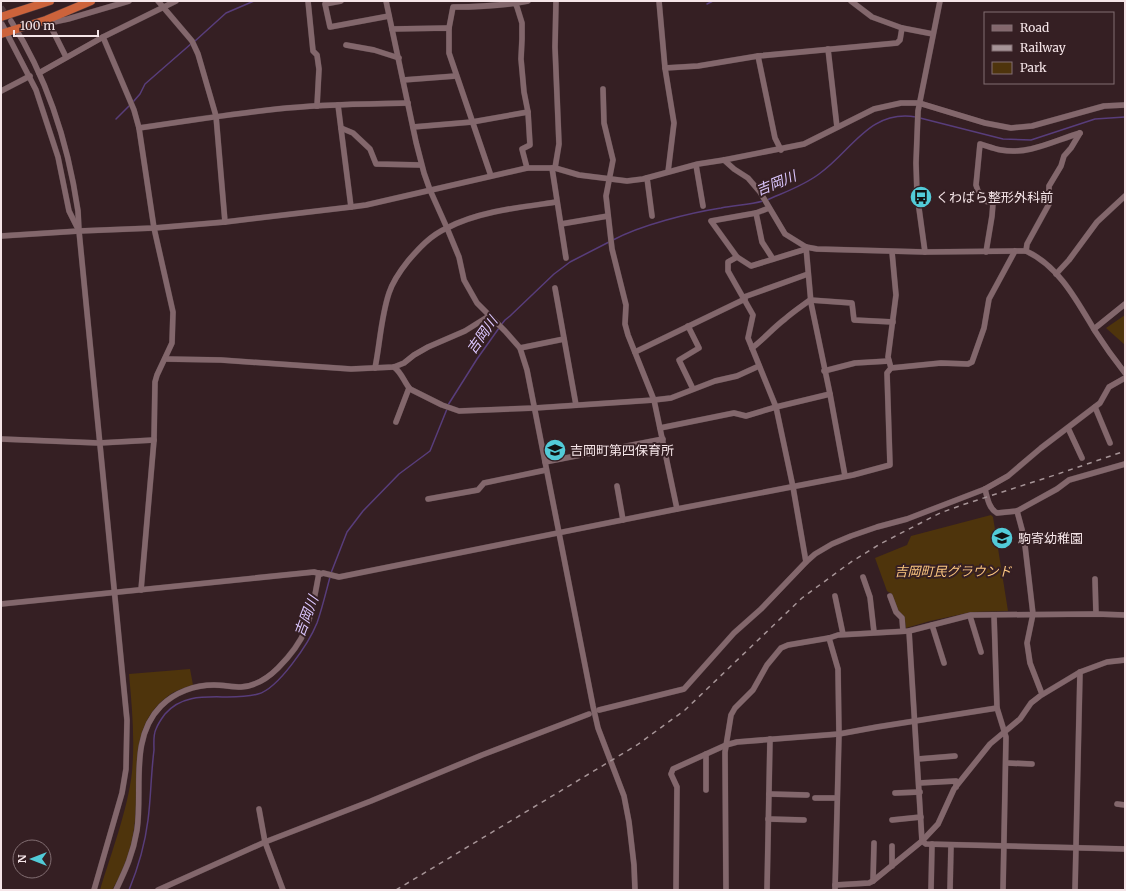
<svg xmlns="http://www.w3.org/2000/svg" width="1126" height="891" font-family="Merriweather,'Noto Sans JP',serif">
<rect width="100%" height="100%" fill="#351f23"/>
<g fill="#4e340c">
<polygon points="1125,315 1125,345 1106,328"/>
<polygon points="991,515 993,517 1008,611 972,612 930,621 906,628 904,616 897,611 892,594 887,591 875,558 907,545 911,536"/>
<path d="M 190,669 L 193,685 C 185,688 175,690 168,696 C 130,724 139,768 136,809 C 134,840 128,864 112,890 L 100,890 C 111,854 128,809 132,772 C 135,739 132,707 129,674 Z"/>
</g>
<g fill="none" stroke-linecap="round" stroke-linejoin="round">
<g stroke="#583d7b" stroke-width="1.5">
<polyline points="707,4 713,1"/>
<polyline points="195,41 226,13 254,1"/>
<polyline points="133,102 140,94 145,84 192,43"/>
<polyline points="920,118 1003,139 1031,140 1095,119 1125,117"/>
<polyline points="116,119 130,105"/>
<path d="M 767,200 C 785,192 803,186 819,174 C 851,152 869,109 916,117"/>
<path d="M 613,240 C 641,225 689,213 721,208 C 735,205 749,205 763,201"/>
<polyline points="501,325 505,320 510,316 554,274 570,262 609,242"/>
<polyline points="448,405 477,359 499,328"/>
<polyline points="331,573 347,532 363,511 399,474 430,451 447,409"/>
<path d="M 129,890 C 138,868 145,844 148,820 C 151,797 151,773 154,750 C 154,744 153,735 156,729 C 158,724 162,718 165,714 C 189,686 227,703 258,694 C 278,689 309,643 317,623 C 322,609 326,592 330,577"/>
</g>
<polyline stroke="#523d41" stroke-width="5.5" stroke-dasharray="5.5 3" stroke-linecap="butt" points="1,7 11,21"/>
<g stroke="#503d41" stroke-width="6">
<g id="minor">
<polyline points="158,1 192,41 198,54 216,116 225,222"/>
<polyline points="308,1 313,51 317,55 319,69 317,106"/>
<polyline points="341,1 325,4 330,27 389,16"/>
<polyline points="386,1 416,142 424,173 430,190 447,228 459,257 464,280 477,303 505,331 520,348 527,370 593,706 598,728 624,796 629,822 634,865 635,890"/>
<polyline points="514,1 517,7 522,23 522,39 521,59 524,92 528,112 530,145 522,149 527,168"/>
<polyline points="659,1 665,68 674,123 668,172"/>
<polyline points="851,1 872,17 902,28 933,34"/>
<polyline points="46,20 49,23 68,19 129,1"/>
<path d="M 11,21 C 48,79 68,143 78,211 L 79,231 L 127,720 L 126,769 L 122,793 L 94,890"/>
<polyline points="49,23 66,57"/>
<polyline points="2,24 36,90 58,157 69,211 77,227"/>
<path d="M 449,28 L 453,7 C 478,7 503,6 528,1"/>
<polyline points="392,29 449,28 449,53 491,176"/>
<polyline points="103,37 134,110 139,128 154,228 173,312 172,343 157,375 155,382 154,440 141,590"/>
<polyline points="346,45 374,50 399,58"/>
<polyline points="828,49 837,127"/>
<polyline points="758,56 775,138 781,150"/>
<polyline points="665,68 698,66 758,56 897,43 900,40 902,28"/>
<polyline points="39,73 103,37 176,1"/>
<polyline points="403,80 456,76"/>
<polyline points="603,89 604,123 613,160 606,196 612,249 626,305 625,324 628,335 654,400 677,509"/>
<polyline points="1,91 30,76"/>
<polyline points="338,105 351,207"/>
<polyline points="413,127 472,122 528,112"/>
<path d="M 139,128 C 185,121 231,114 277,109 C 321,104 364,104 408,103"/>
<polyline points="341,128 353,133 370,149 376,164 421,165"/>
<path d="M 724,160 L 734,169 L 748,178 L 760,192 L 785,234 L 806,247 L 817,249 L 925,252 L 1026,251 C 1059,266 1077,301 1095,331 C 1104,345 1114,359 1125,373"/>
<polyline points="696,165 703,206"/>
<polyline points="552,168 566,258"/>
<polyline points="555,168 559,144 555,47 556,1"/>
<polyline points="647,178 652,216"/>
<polyline points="756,213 762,242 773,259"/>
<polyline points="561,224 608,216"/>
<polyline points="1,236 79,231 154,228 225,222 351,207 366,205 527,168 555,168 579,175 627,181 643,179 698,164 724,160 804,144 874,109 901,103 919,103 985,123 1011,128 1032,126 1104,106 1125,105"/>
<polyline points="806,247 803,250 751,266 737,257 728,262 728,271 753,315 748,338 776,407 793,487 806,562"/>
<polyline points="806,247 811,303 830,394 845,476"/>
<polyline points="1026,251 1027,244 1049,204 1049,186 1061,166 1064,156 1071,148 1080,133"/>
<polyline points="925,252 917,194 916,163 918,111 940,1"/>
<path d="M 986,252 L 992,216 L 993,203 L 981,200 L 976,185 L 980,144 C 987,146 994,149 1001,150 C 1029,155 1053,141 1080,133"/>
<polyline points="737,257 711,221 756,213 769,208"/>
<polyline points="1056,274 1069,260 1097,222 1125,196"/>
<polyline points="555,288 576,405"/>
<polyline points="744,297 808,274"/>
<polyline points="688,326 699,348 679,360 693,389"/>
<polyline points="1094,329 1125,304"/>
<polyline points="520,348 564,339"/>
<path d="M 752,348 C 764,339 773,328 785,319 C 793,312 802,306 810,300 L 852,303 L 854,320 L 893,322"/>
<polyline points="635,352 745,299"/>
<polyline points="165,359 221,360 351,369 394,367 404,363 414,355 428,347 465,331 489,316"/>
<path d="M 394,367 C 402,373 404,382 410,389 L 442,405 L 459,411 L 535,408 L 654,400 L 671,398 L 715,381 L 737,376 L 759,366"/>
<path d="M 375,368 C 380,343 381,317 389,293 C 393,281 400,271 408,261 C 419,248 431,235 447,228 C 479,211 522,207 557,202"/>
<polyline points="891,368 888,357 896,295 892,252"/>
<polyline points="824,371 855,363 889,361"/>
<polyline points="1095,407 1110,443"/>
<polyline points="396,422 409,388"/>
<polyline points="660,428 734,413 746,416 776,407 830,394"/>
<polyline points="1068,428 1082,458"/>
<polyline points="1,439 99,443 154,440"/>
<polyline points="545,462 663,439"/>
<polyline points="617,486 623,520"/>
<path d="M 985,489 C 987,497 989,509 997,513 L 1017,511 L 1057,489 L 1069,480 L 1125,464"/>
<polyline points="428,499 478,490 484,483 546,470"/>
<polyline points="1017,511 1024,537 1033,614 1027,643 1030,663 1042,694"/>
<polyline points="863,577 870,597 874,632"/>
<polyline points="1095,579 1096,614"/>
<polyline points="835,596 843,634"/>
<polyline points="890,596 896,612 902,618 903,631"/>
<polyline points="1,604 314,572 321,574 323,573 339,577 677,509 853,475 890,465 887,373 891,368 941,363 968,364 972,362 984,328 989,299 1015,251"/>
<polyline points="994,615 997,708 1006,737 1003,890"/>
<polyline points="970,616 981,652"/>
<polyline points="932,625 944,663"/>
<polyline points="909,631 922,841"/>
<polyline points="829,638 838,669 839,734 835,890"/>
<polyline points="599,710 684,689 734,633 761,609 806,562 815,554 832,544 851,536 877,527 907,519 985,489 1008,476 1041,448 1100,403 1109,387 1125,378"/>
<polyline points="706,754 706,790"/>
<polyline points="918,759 955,756"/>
<polyline points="1007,763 1032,764"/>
<polyline points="919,783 956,781 956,787"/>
<polyline points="895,793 920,792"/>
<polyline points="769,794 807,795"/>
<polyline points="815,798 837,798"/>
<polyline points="1117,804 1125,805"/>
<polyline points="259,809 265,842 283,890"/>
<polyline points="768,819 804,820"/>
<polyline points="892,820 921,817"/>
<polyline points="922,841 926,844 1125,849"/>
<polyline points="892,846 892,866"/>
<polyline points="873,881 874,843"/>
<polyline points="835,885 869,883 873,881 922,841 938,824 954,789 990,744 1020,719 1031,703 1040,696 1080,672 1107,662 1125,660"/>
<path d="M 116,890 C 126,869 133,854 137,830 C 143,789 129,738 161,706 C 175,692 195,685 214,685 C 223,685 232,687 241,687 C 256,686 268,678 278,668 C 310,636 311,616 319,573"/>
<polyline points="158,890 265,842 371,801 482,755 589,714"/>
<polyline points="676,890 677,787 671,774 673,769 726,745 737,742 839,734 877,727 997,708"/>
<polyline points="726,890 725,752 731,715 735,708 753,690 767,665 781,648 788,645 829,638 838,635 909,631 971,615 1096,614 1125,615"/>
<polyline points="767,890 770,739"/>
<polyline points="931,890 932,844"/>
<polyline points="950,890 951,845"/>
<polyline points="1075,890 1080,672"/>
</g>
</g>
<g stroke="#503d41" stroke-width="9">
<g id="highway">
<polyline points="1,17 50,1"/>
<polyline points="1,34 46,20 91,1"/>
</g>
</g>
<use href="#minor" stroke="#83676c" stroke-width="5.5"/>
<use href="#highway" stroke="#cd633b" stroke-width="8"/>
<polyline stroke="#a69497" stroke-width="1.5" stroke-dasharray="5 5" stroke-linecap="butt" points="396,890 637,745 685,710 802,598 851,562 880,544 940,513 965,504 1055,475 1125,451"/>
</g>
<defs>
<g id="bus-disc" transform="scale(1.15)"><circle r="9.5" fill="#52cbd8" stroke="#351f23"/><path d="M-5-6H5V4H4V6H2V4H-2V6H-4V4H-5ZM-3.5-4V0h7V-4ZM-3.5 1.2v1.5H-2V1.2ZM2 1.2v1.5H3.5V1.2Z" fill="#111"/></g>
<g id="school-disc" transform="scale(1.15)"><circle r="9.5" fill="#52cbd8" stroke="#351f23"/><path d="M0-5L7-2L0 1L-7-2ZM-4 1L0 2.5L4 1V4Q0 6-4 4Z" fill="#111"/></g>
</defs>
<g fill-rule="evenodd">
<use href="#bus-disc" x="921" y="197"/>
<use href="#school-disc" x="555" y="450"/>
<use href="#school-disc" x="1002" y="538"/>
</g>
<g text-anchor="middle" stroke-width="4" stroke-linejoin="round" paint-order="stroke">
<g font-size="13" fill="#f5e5e8" stroke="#351f23" text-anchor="start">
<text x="936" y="202">くわばら整形外科前</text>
<text x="570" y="455">吉岡町第四保育所</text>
<text x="1018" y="543">駒寄幼稚園</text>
</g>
<g font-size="13" font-style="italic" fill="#fdc781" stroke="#351f23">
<text x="953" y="576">吉岡町民グラウンド</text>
</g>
<g font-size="14" font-style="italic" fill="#dcc7ff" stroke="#351f23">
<text transform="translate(776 183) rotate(-22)" y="5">吉岡川</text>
<text transform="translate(482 335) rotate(-55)" y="5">吉岡川</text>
<text transform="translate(306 616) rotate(-69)" y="5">吉岡川</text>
</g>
</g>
<rect width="1126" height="891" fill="none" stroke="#f5e5e8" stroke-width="4"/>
<rect x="984" y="12" width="130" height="72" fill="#351f23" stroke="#826e72"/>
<rect x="992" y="25" width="20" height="6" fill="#83676c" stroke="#826e72"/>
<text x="1020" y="32" font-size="12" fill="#f5e5e8">Road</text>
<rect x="992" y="45" width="20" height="6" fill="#a69497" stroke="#826e72"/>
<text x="1020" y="52" font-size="12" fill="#f5e5e8">Railway</text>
<rect x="992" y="62" width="20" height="12" fill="#4e340c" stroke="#826e72"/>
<text x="1020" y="72" font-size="12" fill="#f5e5e8">Park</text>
<g transform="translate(32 859) rotate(270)"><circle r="19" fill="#351f23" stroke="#826e72"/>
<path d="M0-3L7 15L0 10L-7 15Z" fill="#52cbd8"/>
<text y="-6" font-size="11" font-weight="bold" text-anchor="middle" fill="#f5e5e8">N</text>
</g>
<path d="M14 30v6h84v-6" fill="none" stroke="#f5e5e8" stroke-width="2"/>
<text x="20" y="30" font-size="12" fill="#f5e5e8" stroke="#351f23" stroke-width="3" paint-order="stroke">100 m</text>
</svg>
